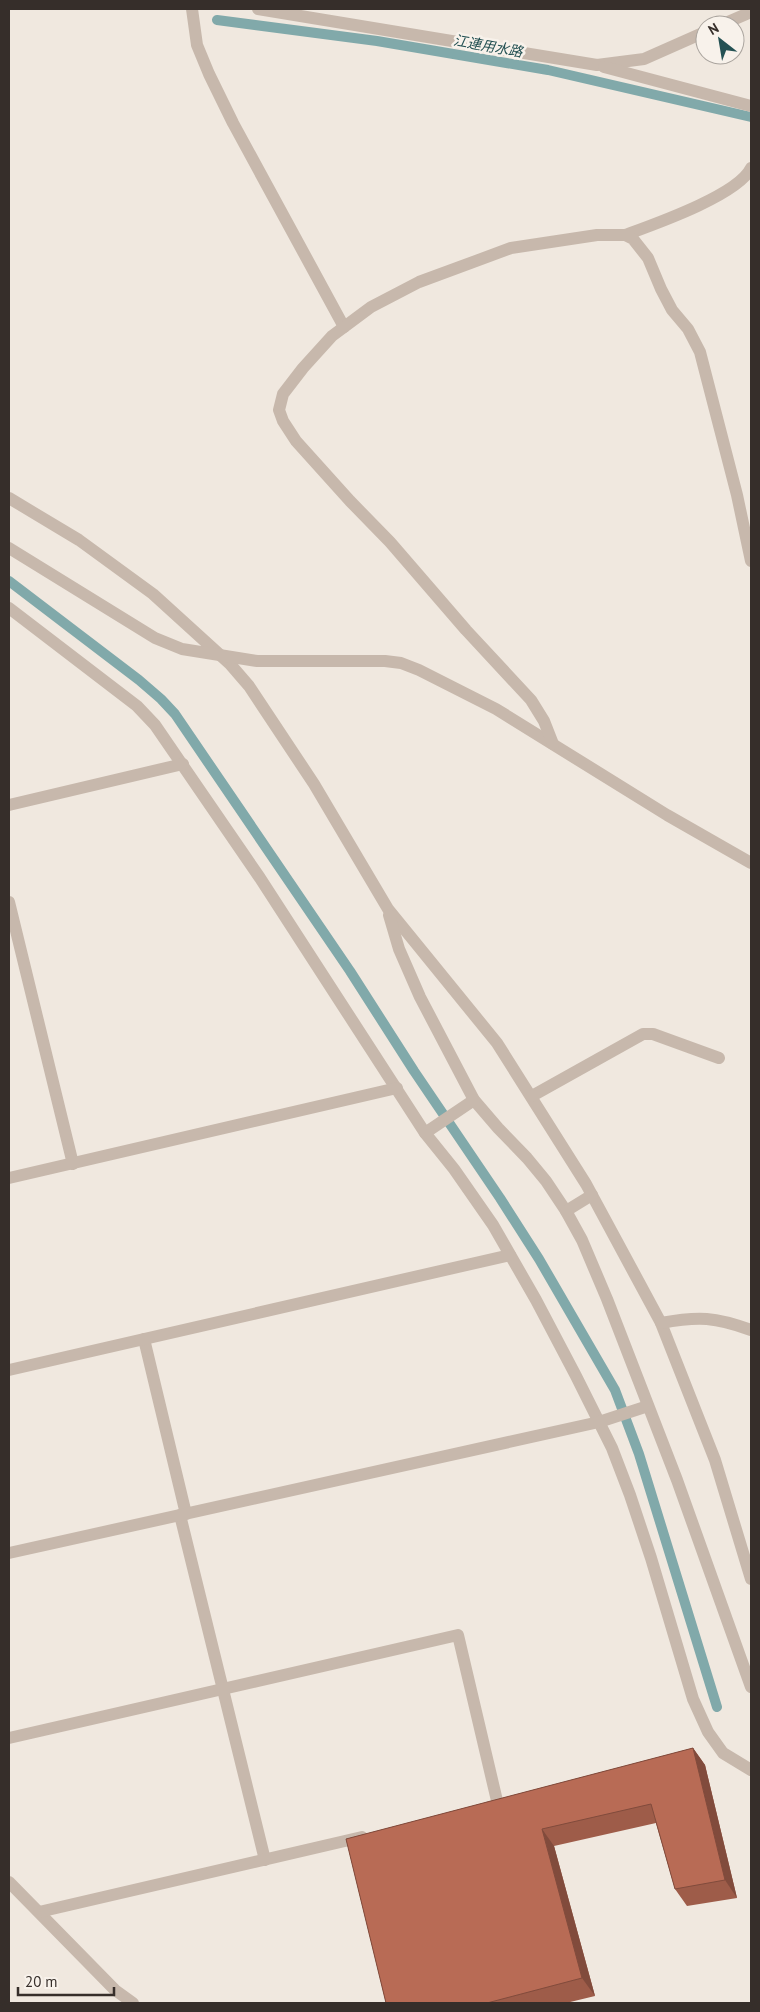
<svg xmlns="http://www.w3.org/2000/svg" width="760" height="2012" font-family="'PT Sans','Noto Sans JP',sans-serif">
<rect width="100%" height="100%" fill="#f0e8df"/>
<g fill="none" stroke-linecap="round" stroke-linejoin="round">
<g stroke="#81a9aa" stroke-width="10">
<polyline points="217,20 377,41 548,70 751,117"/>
<polyline points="9,581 139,680 161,699 175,714 350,971 414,1071 500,1198 539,1259 615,1390 639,1454 717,1707"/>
</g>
<g stroke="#c7b8ac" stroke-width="12">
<polyline points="192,9 197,45 209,74 233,123 344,327"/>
<polyline points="258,9 597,65 644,59 705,32"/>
<polyline points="721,25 751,12"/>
<polyline points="604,67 751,106"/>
<path d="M 625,235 C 655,224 738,195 751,168"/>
<polyline points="9,498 79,540 153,594 230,664 249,686 314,784 388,909 497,1043 586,1184 661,1323 715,1460 751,1579"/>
<polyline points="9,548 155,638 182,649 257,661 385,661 401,663 419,670 496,709 667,815 751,863"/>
<polyline points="9,608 137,706 155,725 260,878 425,1133 454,1169 493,1225 536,1300 576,1376 612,1448 630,1495 651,1558 693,1699 708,1732 723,1753 751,1770"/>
<polyline points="553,744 544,721 531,700 466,630 390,542 350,501 296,441 283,421 279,410 283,394 303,368 332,336 371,307 419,282 511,248 597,235 625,235 633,239 648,258 661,289 672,310 688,329 700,352 737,495 751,561"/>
<polyline points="9,805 183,764"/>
<polyline points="9,902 73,1164"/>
<polyline points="389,915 399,949 420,997 474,1100 498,1128 527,1158 546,1181 566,1211 582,1240 607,1299 677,1480 751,1687"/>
<polyline points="532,1096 643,1034 653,1034 719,1058"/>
<polyline points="425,1133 474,1100"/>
<polyline points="9,1178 397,1088"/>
<polyline points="566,1211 592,1195"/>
<path d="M 661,1323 C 699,1316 715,1317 751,1330"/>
<polyline points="144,1339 186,1514"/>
<polyline points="9,1370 510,1255"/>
<polyline points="180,1515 265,1860"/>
<polyline points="9,1553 599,1422 648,1406"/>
<polyline points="9,1738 458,1635 498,1805 489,1807"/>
<polyline points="9,1882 115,1990 133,2003"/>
<polyline points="39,1912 362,1837"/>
</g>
</g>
<polygon fill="#9e5c49" points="693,1748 705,1765 737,1898 687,1906 675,1889 656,1823 554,1846 595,1996 566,2003 386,2003 346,1839"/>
<g fill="#814b3c">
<polygon points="693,1748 705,1765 737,1898 725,1880"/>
<polygon points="542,1829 554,1846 595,1996 582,1978"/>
</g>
<polygon fill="#b86b55" stroke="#814b3c" points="693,1748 725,1880 675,1889 651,1804 542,1829 582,1978 487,2003 386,2003 346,1839"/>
<g text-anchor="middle" stroke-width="5" stroke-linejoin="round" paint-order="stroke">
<g font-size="14" font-style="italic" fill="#245153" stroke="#f8f2eb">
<text transform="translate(488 46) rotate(10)" y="5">江連用水路</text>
</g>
</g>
<rect width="760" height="2012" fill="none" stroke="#362e2a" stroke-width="20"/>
<g transform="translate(720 40) rotate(329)"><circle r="24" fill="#f8f2eb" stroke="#aaa49e"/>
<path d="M0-4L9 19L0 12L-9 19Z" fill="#245153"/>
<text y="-8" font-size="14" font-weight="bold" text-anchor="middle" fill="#362e2a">N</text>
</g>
<path d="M18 1987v8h96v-8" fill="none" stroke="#362e2a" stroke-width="2.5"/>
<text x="25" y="1987" font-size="15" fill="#362e2a" stroke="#f8f2eb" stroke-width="4" paint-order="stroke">20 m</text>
</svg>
